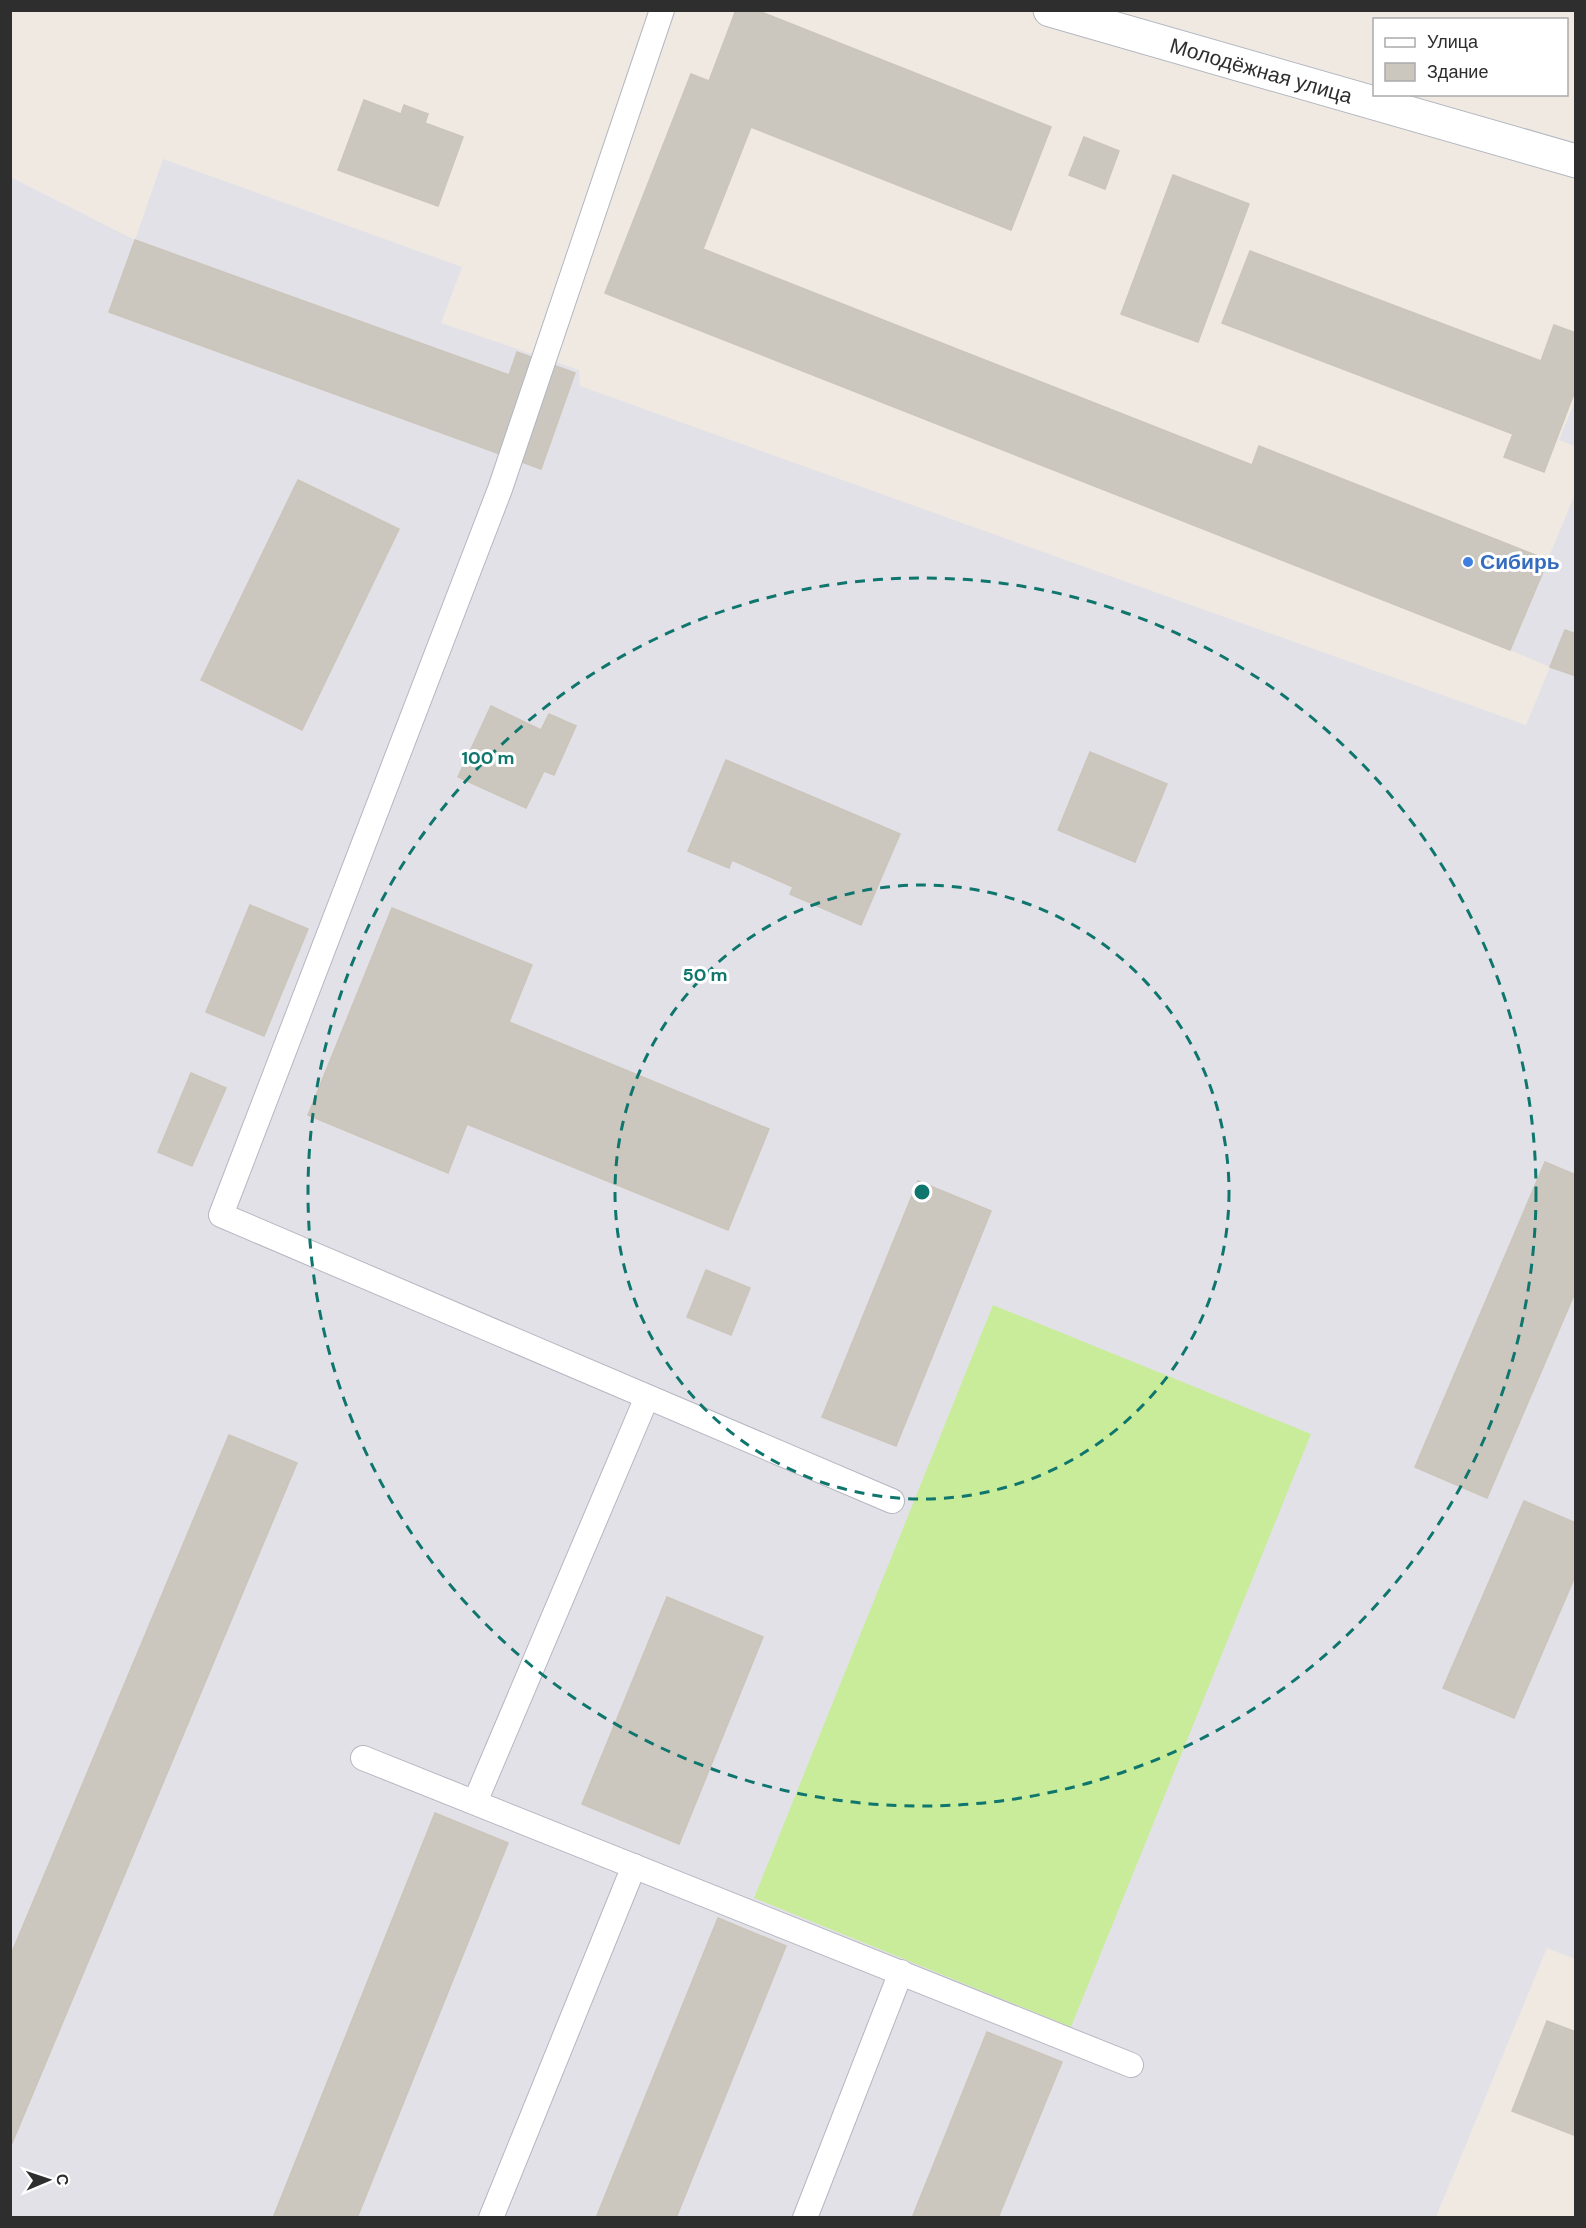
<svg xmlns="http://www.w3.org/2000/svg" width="1586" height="2228" font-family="'DM Sans',sans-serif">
<rect width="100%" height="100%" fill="#efe9e1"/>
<g fill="#e3e1e8">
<polygon points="163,159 462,267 441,323 579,370 580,386 1526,725 1550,667 1510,650 1575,494 1575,1959 1547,1948 1436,2217 11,2217 10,177 135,240"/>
<polygon points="1575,401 1575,446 1559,440"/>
</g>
<polygon fill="#c9ec9a" points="993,1305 1311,1434 1071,2027 754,1898"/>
<g fill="#cbc7bf" stroke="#cbc5ba" stroke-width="1.5">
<polygon points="736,10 756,10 1051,127 1011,230 751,127 703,249 1252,465 1259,446 1548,560 1510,650 605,293 691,74 709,81"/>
<polygon points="364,100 401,114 404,105 428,114 425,123 463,137 438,206 338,170"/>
<polygon points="1084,137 1119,151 1105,189 1069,175"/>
<polygon points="1173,175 1249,204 1198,342 1121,314"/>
<polygon points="135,240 509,375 517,352 575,373 541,469 109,312"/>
<polygon points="1250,251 1541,361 1554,325 1576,333 1576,388 1544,472 1504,457 1513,434 1222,323"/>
<polygon points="298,480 399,529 302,730 201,680"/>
<polygon points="1565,630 1576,634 1576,676 1550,667"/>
<polygon points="491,706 541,730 549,714 576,726 554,775 544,771 526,808 458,777"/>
<polygon points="1090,752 1167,784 1135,862 1058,830"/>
<polygon points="726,760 900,834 861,925 790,894 793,887 732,860 729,868 688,851"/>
<polygon points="250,905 308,929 264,1036 206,1012"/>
<polygon points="392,908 532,965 509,1022 769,1129 728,1230 467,1124 448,1173 308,1115"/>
<polygon points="191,1073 226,1088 192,1166 158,1152"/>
<polygon points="1545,1162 1576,1175 1576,1290 1487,1498 1415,1467"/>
<polygon points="918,1181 991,1211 896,1446 822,1417"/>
<polygon points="706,1270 750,1288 731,1335 687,1317"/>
<polygon points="229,1435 297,1463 10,2148 10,1957"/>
<polygon points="1524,1501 1576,1523 1576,1574 1514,1718 1443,1688"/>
<polygon points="667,1597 763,1637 679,1844 582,1804"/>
<polygon points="435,1813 508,1843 357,2218 273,2218"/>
<polygon points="718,1918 786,1946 676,2218 596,2218"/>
<polygon points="1547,2021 1576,2032 1576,2136 1512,2111"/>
<polygon points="987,2032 1062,2062 998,2218 912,2218"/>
</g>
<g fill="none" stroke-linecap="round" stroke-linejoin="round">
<g stroke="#b4b7c1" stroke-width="26">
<g id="lane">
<polyline points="662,10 500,489 221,1215 892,1501"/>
<polyline points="363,1758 1131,2065"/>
<polyline points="475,1802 647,1397"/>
<polyline points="491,2218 634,1866"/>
<polyline points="805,2218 901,1972"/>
</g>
</g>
<g stroke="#b4b7c1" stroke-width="35">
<polyline id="street" points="1050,10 1576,161"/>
</g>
<use href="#lane" stroke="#fff" stroke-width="24"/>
<use href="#street" stroke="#fff" stroke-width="33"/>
</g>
<g fill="none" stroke="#0f766e" stroke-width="3" stroke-dasharray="10 8">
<circle cx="922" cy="1192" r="307"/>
<circle cx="922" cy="1192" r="614"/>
</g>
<circle fill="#3f7fe0" stroke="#fff" stroke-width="2" cx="1468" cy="562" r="6"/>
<g text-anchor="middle" stroke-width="6" stroke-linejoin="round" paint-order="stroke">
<g font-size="21" fill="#2e2e2e" stroke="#fff">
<text transform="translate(1261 71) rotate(16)" y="7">Молодёжная улица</text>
</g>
<g font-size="21" font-weight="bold" fill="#366cbe" stroke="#fff" text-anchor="start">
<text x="1480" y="569">Сибирь</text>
</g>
</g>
<circle cx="922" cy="1192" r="9" fill="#0f766e" stroke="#fff" stroke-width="3"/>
<g font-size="18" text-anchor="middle" font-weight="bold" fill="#0f766e" stroke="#fff" stroke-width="6" stroke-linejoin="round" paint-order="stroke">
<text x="488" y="764">100 m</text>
<text x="705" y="981">50 m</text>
</g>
<rect width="1586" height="2228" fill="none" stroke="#2e2e2e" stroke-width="24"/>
<rect x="1373" y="18" width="195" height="78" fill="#ffffff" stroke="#ababab" stroke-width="1.5"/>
<rect x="1385" y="38" width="30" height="9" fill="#ffffff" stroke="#ababab" stroke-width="1.5"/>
<text x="1427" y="48" font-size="18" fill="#2e2e2e">Улица</text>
<rect x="1385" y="63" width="30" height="18" fill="#cbc7bf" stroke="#ababab" stroke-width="1.5"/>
<text x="1427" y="78" font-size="18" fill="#2e2e2e">Здание</text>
<g transform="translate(48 2180) rotate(88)" stroke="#ffffff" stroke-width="4.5" paint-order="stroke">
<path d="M0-4.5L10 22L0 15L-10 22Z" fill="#2e2e2e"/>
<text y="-9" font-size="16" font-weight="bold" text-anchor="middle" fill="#2e2e2e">С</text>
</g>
</svg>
